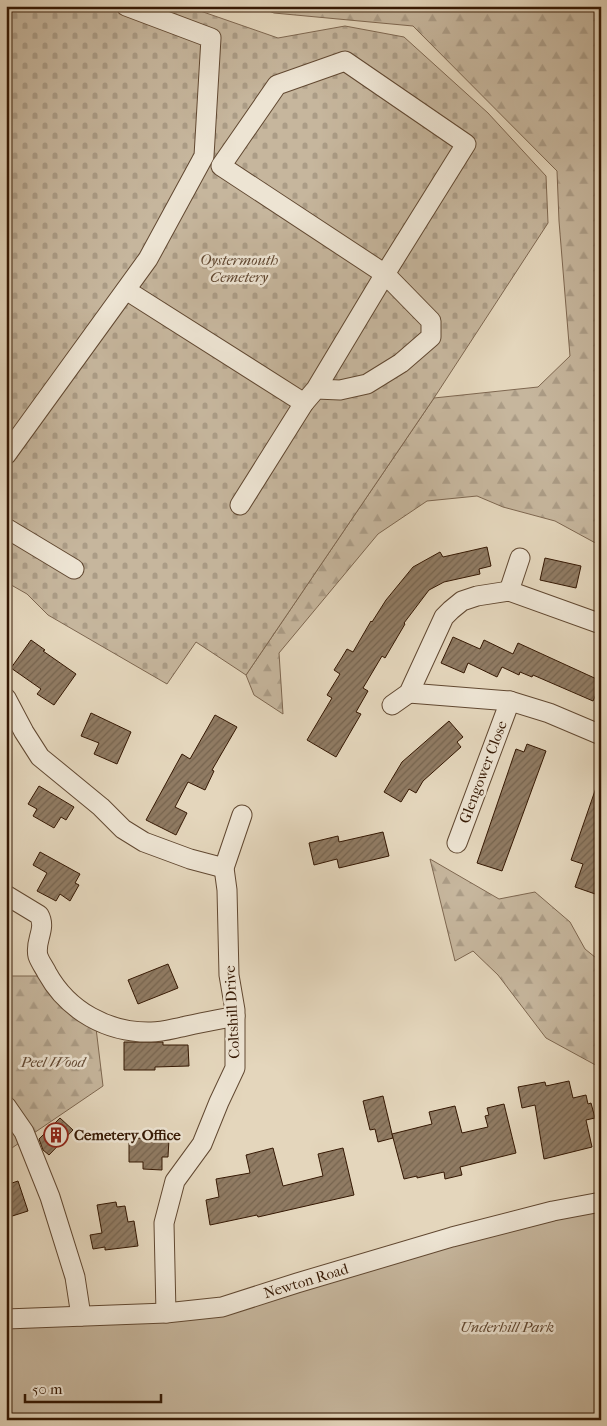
<svg xmlns="http://www.w3.org/2000/svg" width="607" height="1426" font-family="'IM FELL French Canon',serif">
<defs>
<pattern id="forest-firs" width="22" height="20" patternUnits="userSpaceOnUse" patternTransform="scale(1.25)"><rect width="22" height="20" fill="#c6b69d"/><path d="M5 1l3.5 6h-7zM16 11l3.5 6h-7z" fill="#ab9c86"/></pattern>
<pattern id="cemetery-stones" width="16" height="16" patternUnits="userSpaceOnUse" patternTransform="scale(1.25)"><rect width="16" height="16" fill="#c6b69d"/><path d="M2 7V4a2 2 0 0 1 4 0v3zM10 15v-3a2 2 0 0 1 4 0v3z" fill="#ab9c86"/></pattern>
<pattern id="building-hatch" width="6" height="6" patternUnits="userSpaceOnUse" patternTransform="scale(1.25)"><rect width="6" height="6" fill="#907b63"/><path d="M-1 1l2-2M0 6l6-6M5 7l2-2" fill="none" stroke="#76644f"/></pattern>
</defs>
<rect width="100%" height="100%" fill="#e4d6bc"/>
<filter id="stains"><feTurbulence type="fractalNoise" baseFrequency=".004" numOctaves="4"/><feColorMatrix values="0 0 0 0 .2 0 0 0 0 .09 0 0 0 0 .02 0 0 0 .5 -.17"/></filter>
<radialGradient id="worn" r=".72"><stop offset=".6" stop-color="#630" stop-opacity="0"/><stop offset="1" stop-color="#630" stop-opacity=".3"/></radialGradient>
<g fill="url(#forest-firs)" stroke="#7e6750">
<polygon points="256,6 601,6 601,546 555,521 503,507 477,496 427,501 378,534 279,653 283,714 254,695 246,675 434,398 538,387 570,356 559,221 557,171 413,26 274,13"/>
<polygon points="430,859 499,899 535,892 570,922 585,949 601,962 601,1068 546,1038 498,975 473,951 455,961"/>
<polygon points="6,976 41,976 96,1028 103,1086 6,1152"/>
</g>
<polygon fill="url(#cemetery-stones)" stroke="#7e6750" points="6,6 186,6 278,38 345,26 404,37 488,113 546,176 548,223 434,398 246,675 196,642 167,684 48,615 27,594 6,582"/>
<polygon fill="#c6b69d" stroke="#7e6750" points="601,1211 601,1420 6,1420 6,1329 81,1324 341,1276 531,1225"/>
<g fill="url(#building-hatch)" stroke="#351803">
<polygon points="487,547 491,566 479,569 480,574 444,582 429,590 404,623 405,624 385,658 382,656 363,688 368,691 356,712 361,714 336,757 307,740 332,698 327,695 340,674 334,670 341,659 347,649 353,652 371,621 372,622 386,600 413,567 440,552 443,557"/>
<polygon points="545,558 581,566 576,588 540,580"/>
<polygon points="453,637 480,649 484,640 513,654 518,643 601,681 601,684 593,701 533,675 532,677 520,672 519,675 502,667 497,677 468,663 464,673 441,663"/>
<polygon points="31,640 45,650 43,651 76,674 54,705 37,694 41,689 11,668"/>
<polygon points="91,713 131,732 117,764 94,754 99,743 81,736"/>
<polygon points="215,715 237,727 212,770 214,771 205,790 188,782 175,807 187,813 176,835 146,820 182,754 190,759"/>
<polygon points="449,721 463,737 457,742 461,747 423,781 416,793 409,789 401,802 384,792 402,762"/>
<polygon points="527,744 546,751 502,871 477,863 516,749 524,752"/>
<polygon points="598,782 601,782 601,896 575,887 583,864 571,860"/>
<polygon points="39,786 74,807 66,820 61,817 54,828 33,816 37,809 28,804"/>
<polygon points="383,832 389,856 339,868 337,859 314,865 309,843 338,836 339,842"/>
<polygon points="40,852 80,874 75,883 79,885 70,901 60,894 56,901 37,891 47,873 33,865"/>
<polygon points="168,964 178,988 138,1004 128,980"/>
<polygon points="124,1042 163,1042 163,1045 188,1045 189,1066 155,1067 155,1070 124,1070"/>
<polygon points="569,1081 573,1098 586,1095 588,1104 591,1103 595,1118 586,1120 592,1147 544,1159 535,1105 522,1108 518,1087 545,1082 546,1086"/>
<polygon points="383,1096 393,1138 378,1142 375,1129 370,1130 363,1101"/>
<polygon points="504,1104 516,1153 460,1167 462,1175 445,1179 444,1172 417,1178 417,1176 404,1179 392,1134 432,1124 429,1112 455,1106 462,1133 488,1127 485,1116 489,1115 487,1108"/>
<polygon points="60,1118 73,1130 49,1155 43,1150 39,1139"/>
<polygon points="129,1138 169,1139 168,1157 162,1157 162,1170 143,1169 143,1162 129,1162"/>
<polygon points="273,1148 283,1186 323,1176 318,1154 343,1148 354,1195 258,1217 257,1215 210,1225 206,1200 219,1197 216,1179 250,1173 246,1155"/>
<polygon points="18,1181 28,1211 6,1218 6,1185"/>
<polygon points="116,1202 117,1207 125,1206 128,1222 134,1221 138,1246 105,1250 105,1247 93,1249 90,1235 102,1233 97,1205"/>
</g>
<g fill="none" stroke-linecap="round" stroke-linejoin="round">
<g stroke="#614831" stroke-width="21">
<g id="minor">
<polyline points="126,290 304,403"/>
<polyline points="6,455 148,259 204,156 211,38 126,6"/>
<polyline points="240,505 304,403 316,389 385,274 466,144 345,61 277,85 221,166 385,274 431,321 431,337 401,363 367,384 340,390 316,389"/>
<polyline points="6,528 74,569"/>
<polyline points="509,591 520,558"/>
<polyline points="409,693 510,701 549,713 601,735"/>
<polyline points="6,698 24,732 40,757 101,807 123,829 144,842 190,859 224,868"/>
<polyline points="392,705 409,693 444,617 451,610 462,601 477,596 509,591 601,624"/>
<polyline points="457,843 510,701"/>
<path d="M 6,895 L 39,915 C 47,929 34,941 38,956 C 40,962 44,967 47,973 C 68,1011 108,1033 151,1032 C 162,1032 172,1029 182,1027 C 199,1023 217,1020 235,1016"/>
<polyline points="6,1106 24,1132 50,1197 75,1277 81,1316"/>
<polyline points="166,1313 164,1223 175,1181 202,1144 219,1102 235,1068 235,1010 229,975 227,890 224,868 242,815"/>
<polyline points="6,1319 166,1313 222,1307 297,1283 452,1237 553,1211 601,1202"/>
</g>
</g>
<use href="#minor" stroke="#ede4d3" stroke-width="19"/>
</g>
<defs>
<g id="building-ring" transform="scale(1.25)"><circle r="9.5" fill="#ede4d3" stroke="#8f2418" stroke-width="1.5"/><path d="M-4-6H4V6H1V3H-1V6H-4ZM-2.5-4.3h1.7v1.8h-1.7ZM.8-4.3h1.7v1.8H.8ZM-2.5-1h1.7V.8h-1.7ZM.8-1h1.7V.8H.8Z" fill="#8f2418"/></g>
</defs>
<g fill-rule="evenodd">
<use href="#building-ring" x="56" y="1135"/>
</g>
<g text-anchor="middle" stroke-width="5" stroke-linejoin="round" paint-order="stroke">
<g font-size="15" font-style="italic" fill="#604731" stroke="#ede4d3">
<text x="239" y="265">Oystermouth<tspan x="239" dy="17">Cemetery</tspan></text>
<text x="53" y="1067">Peel Wood</text>
<text x="507" y="1332">Underhill Park</text>
</g>
<g font-size="15" fill="#351803" stroke="#ede4d3">
<text transform="translate(483 772) rotate(-69)" y="5">Glengower Close</text>
<text transform="translate(232 1012) rotate(-93)" y="5">Coltshill Drive</text>
<text transform="translate(306 1281) rotate(-17)" y="5">Newton Road</text>
</g>
<g font-size="15" font-weight="bold" fill="#351803" stroke="#ede4d3" text-anchor="start">
<text x="74" y="1140">Cemetery Office</text>
</g>
</g>
<rect width="607" height="1426" fill="none" stroke="#e4d6bc" stroke-width="25"/>
<rect x="8" y="8" width="592" height="1411" fill="none" stroke="#351803" stroke-width="2.5"/>
<rect x="12" y="12" width="582" height="1401" fill="none" stroke="#351803"/>
<path d="M25 1394v8h136v-8" fill="none" stroke="#351803" stroke-width="2.5"/>
<text x="32" y="1394" font-size="15" fill="#351803" stroke="#ede4d3" stroke-width="4" paint-order="stroke">50 m</text>
<rect width="100%" height="100%" filter="url(#stains)"/>
<rect width="100%" height="100%" fill="url(#worn)"/>
</svg>
